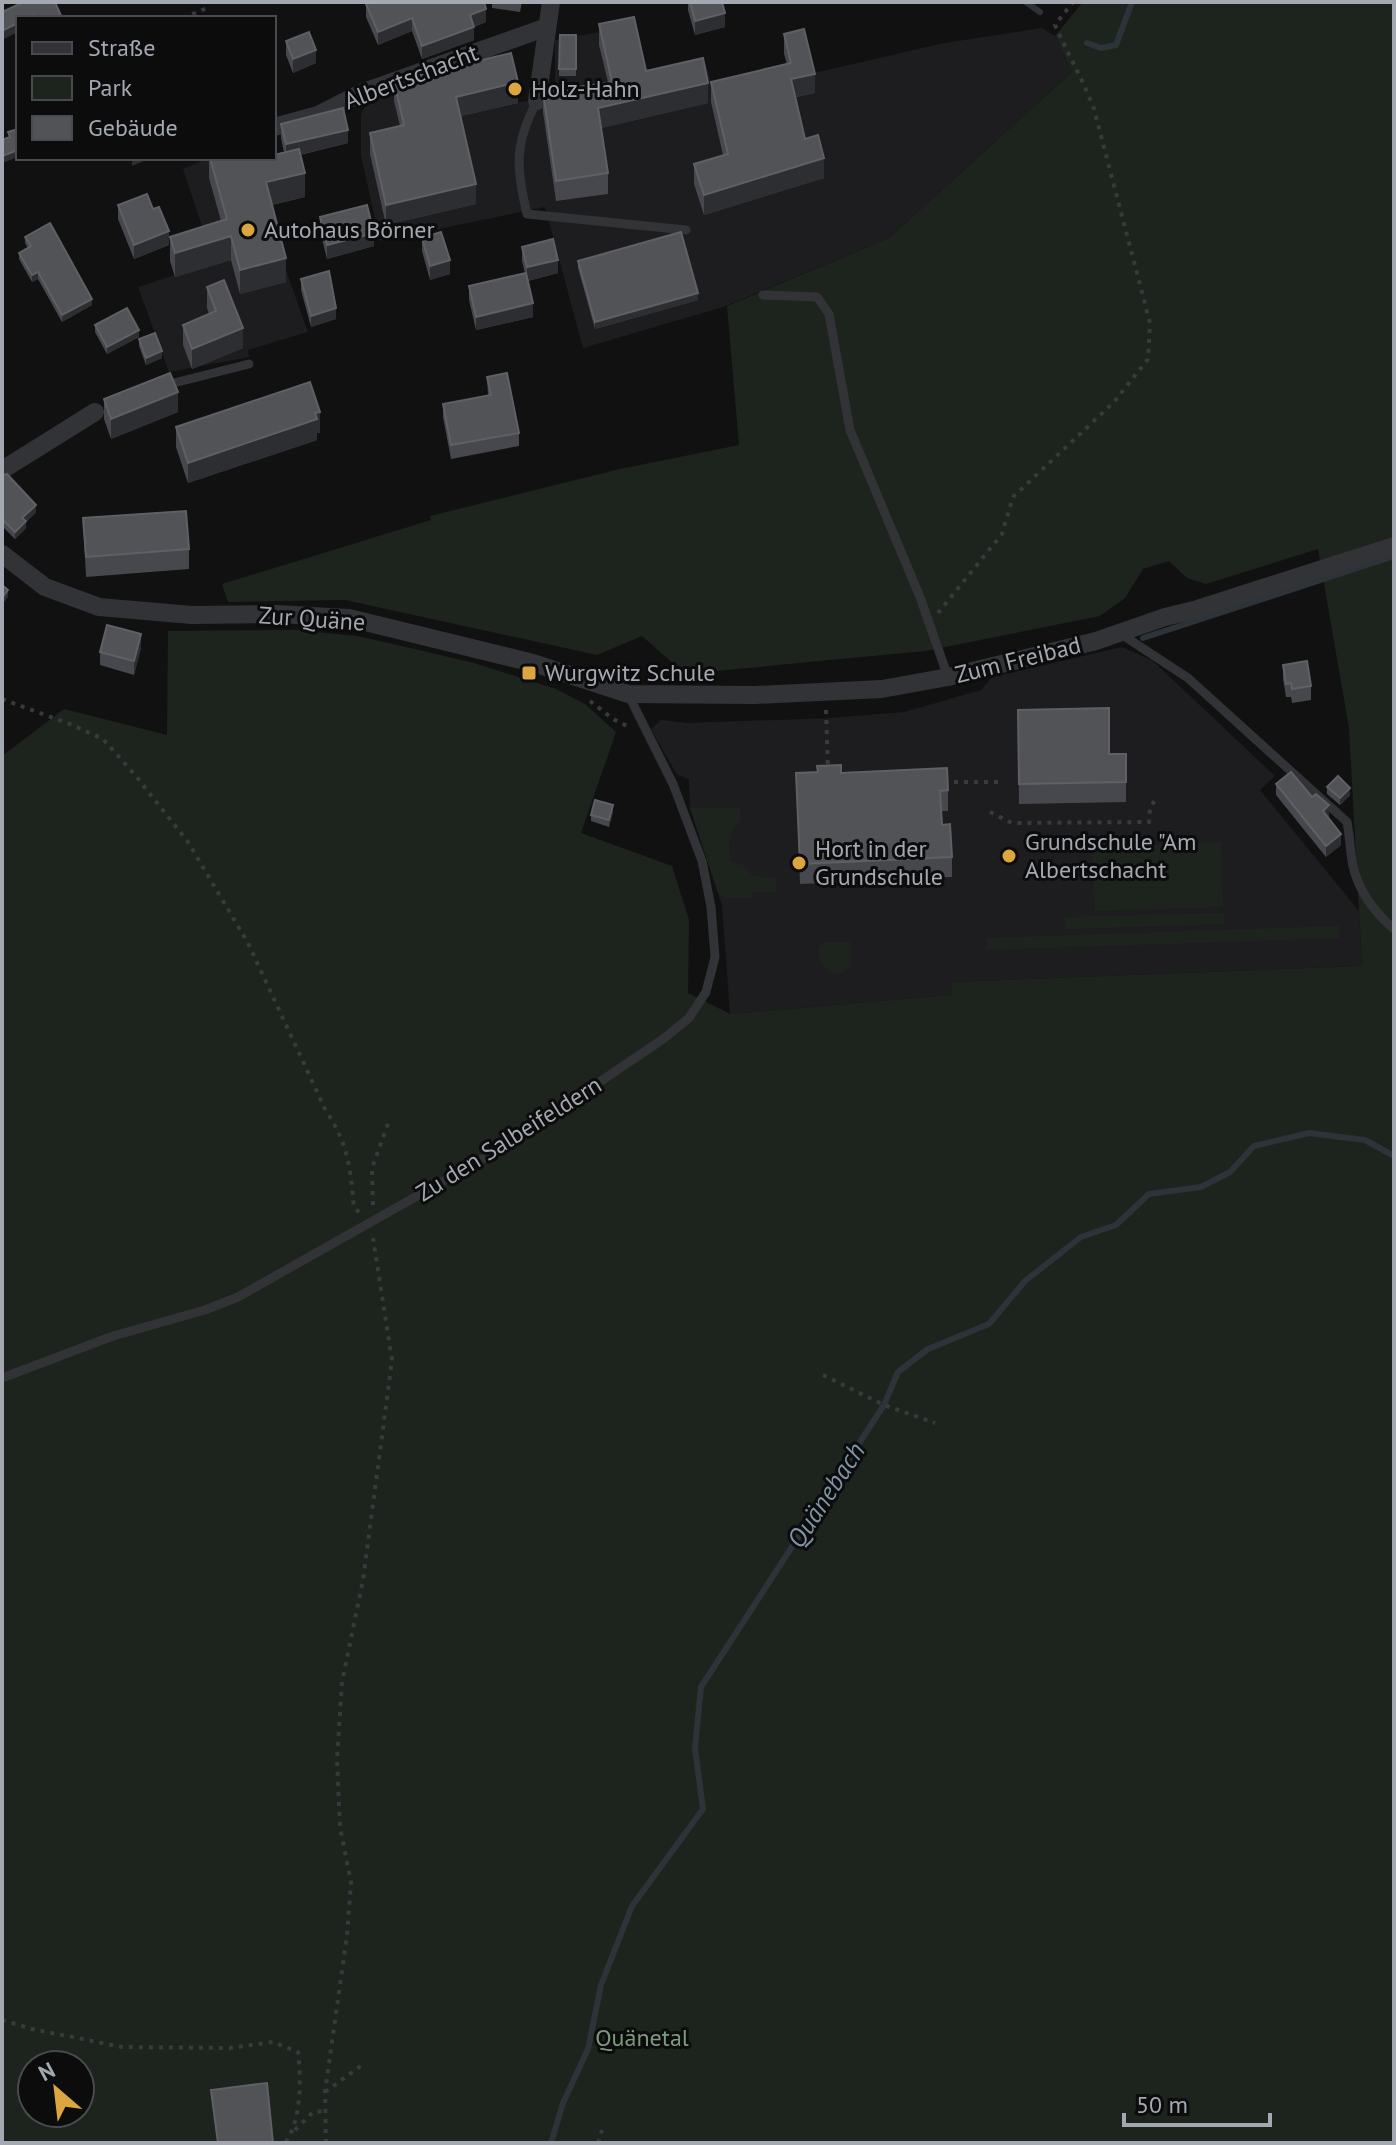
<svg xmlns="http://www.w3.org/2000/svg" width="1396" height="2145" font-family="'PT Sans',sans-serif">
<rect width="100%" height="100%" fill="#111112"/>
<g fill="#1d1d1f">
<polygon points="635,26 650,78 706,64 715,96 944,43 1042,28 1055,36 1072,72 889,238 723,307 583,348 545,207 380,241 361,156 361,114 370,99 392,90 509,55 518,102 555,99 555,40"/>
<polygon points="208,158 256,158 287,273 308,332 248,350 249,357 169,372 138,287 214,262 183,169"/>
<polygon points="1122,647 1153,661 1275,776 1260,790 1359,911 1362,966 952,982 953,995 730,1014 722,905 690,808 689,779 677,775 651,729 661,720 687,723 830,718 904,712 981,690 992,677"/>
</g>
<g fill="#1d241e" fill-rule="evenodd">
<path d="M 1083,2 L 1394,2 L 1394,2143 L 2,2143 L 2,756 L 64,709 L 167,735 L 168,631 L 296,630 L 357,636 L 406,647 L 474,663 L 556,689 L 585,704 L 616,732 L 581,833 L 672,866 L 689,920 L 688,993 L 730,1014 L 952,995 L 952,982 L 1362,966 L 1349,728 L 1318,549 L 1206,584 L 1187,578 L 1169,561 L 1143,569 L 1125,598 L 1100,616 L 925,651 L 685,674 L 642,636 L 597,655 L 345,600 L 228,602 L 222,584 L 431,520 L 430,516 L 620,469 L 739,445 L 727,306 L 889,238 L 1072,72 L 1055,36 ZM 32,2065 L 80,2065 L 80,2113 L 32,2113 Z"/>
<path d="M 690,808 L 740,808 L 740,821 C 727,835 728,844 731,862 L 743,865 L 753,876 L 775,877 L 777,892 L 753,892 L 752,898 L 724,898 L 718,893 Z"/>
<polygon points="1221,842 1223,907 1095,911 1092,847"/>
<polygon points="1224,913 1225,924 1065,929 1064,917"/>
<polygon points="1339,926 1339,938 986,950 986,938"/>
<path d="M 826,942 L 850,942 L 851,965 L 842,973 L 835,974 C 823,969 817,959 819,946 Z"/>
</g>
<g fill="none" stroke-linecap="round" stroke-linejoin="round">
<g stroke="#2c3339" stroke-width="6">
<polyline points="1026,2 1040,12"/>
<polyline points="1087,43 1101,48 1116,45 1132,2"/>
<polyline points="1143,638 1394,556"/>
<polyline points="551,2143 563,2103 588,2049 601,1985 632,1906 703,1809 695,1748 701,1687 884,1405 898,1372 928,1349 989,1324 1025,1281 1081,1237 1116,1225 1149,1194 1201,1187 1230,1172 1254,1146 1309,1133 1365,1140 1394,1156"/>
</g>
<g stroke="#383a3d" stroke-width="4" stroke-dasharray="4 6" stroke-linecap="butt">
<polyline points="183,18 207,8"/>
<path d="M 938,613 L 1002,534 L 1013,497 L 1114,402 L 1148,359 L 1150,323 L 1094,109 C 1083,80 1068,54 1055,25 L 1073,2"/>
<path d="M 2,699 L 70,724 L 103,739 L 135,775 L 188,842 L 248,943 L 325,1109 C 349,1146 350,1166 354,1208 L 362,1214"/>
<polyline points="590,701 613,719 629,727"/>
<polyline points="826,710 828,769"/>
<polyline points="944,782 1000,782"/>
<polyline points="990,812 1012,823 1149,822 1150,807 1156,799"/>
<polyline points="373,1205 372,1168 390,1118"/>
<polyline points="823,1375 884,1405 935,1423"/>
<path d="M 2,2020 L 32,2029 L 122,2047 L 230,2048 L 273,2042 L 298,2052 C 301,2080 302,2119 285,2143"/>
<polyline points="325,2092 362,2065"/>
<polyline points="295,2130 313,2112 325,2111"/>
<polyline points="326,2143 325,2092 347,1935 351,1882 340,1827 337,1759 342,1682 363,1580 392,1360 373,1238"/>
<polyline points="598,2143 602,2130"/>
</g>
<g stroke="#323336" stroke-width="9">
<path d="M 537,101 C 514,144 516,168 527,214 L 686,230"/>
<polyline points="763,295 817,297 829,314 850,430 920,597 948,677"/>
<polyline points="162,386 249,364"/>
<path d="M 1121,634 L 1188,678 L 1347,822 C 1350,837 1350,852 1353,866 C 1359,892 1374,912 1394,929"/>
<polyline points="2,1378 113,1336 205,1310 238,1297 504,1147 663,1039 689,1018 706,992 715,957 711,907 702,861 673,784 628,694"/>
</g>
<g stroke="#323336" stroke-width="18">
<polyline points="537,101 551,2"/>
<polyline points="274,127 318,115 361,93 547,27"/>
<polyline points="2,470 95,412"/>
<polyline points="2,554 45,587 99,607 192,615 277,614 349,618 533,663 628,694 755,695 882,689 948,677 1096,641 1165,617 1194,610 1394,546"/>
</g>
</g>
<g fill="#47484d">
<polygon points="492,2 522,2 520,12 492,8"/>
<polygon points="688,2 722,2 725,27 695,35 688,10"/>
<polygon points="366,4 486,22 474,27 474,40 422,59 412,31 378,45 366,17"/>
<polygon points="599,24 646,71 708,103 601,128 608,173 608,194 556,201 543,112 543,92 608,82 599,45"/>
<polygon points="784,34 815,93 796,97 805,139 824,178 704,215 694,184 694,164 723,155 711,102 711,82 787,64 784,54"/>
<polygon points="560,35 576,35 576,76 559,76"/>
<polygon points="286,41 316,63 293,73 286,55"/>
<polygon points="394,81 518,103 461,116 476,204 386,225 370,154 370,133 400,126 394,101"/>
<polygon points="281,124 348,143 300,155 305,197 272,205 286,282 240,294 231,260 175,277 170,261 170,237 221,221 209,178 209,158 259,158 284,152 281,138"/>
<polygon points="118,205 169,245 134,259 118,219"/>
<polygon points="320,217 374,246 327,259 320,231"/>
<polygon points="25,237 92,305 62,322 38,279 32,282 19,259 19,253 28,248 25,243"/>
<polygon points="422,238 450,274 430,280 422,251"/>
<polygon points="522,247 558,273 528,281 533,317 476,330 469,300 469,286 525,273 522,261"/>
<polygon points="578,261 698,300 595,329 578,268"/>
<polygon points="301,279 336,319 311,327 301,290"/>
<polygon points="207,287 243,348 192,369 183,345 183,325 209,314 207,308"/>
<polygon points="95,325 139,337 107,354 95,332"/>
<polygon points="139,339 162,358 146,365 139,346"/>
<polygon points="487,377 519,433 519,446 451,459 443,417 443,404 488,395"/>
<polygon points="104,399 178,412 111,439 104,419"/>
<polygon points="176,427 320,433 317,433 317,440 188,483 176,447"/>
<polygon points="2,475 36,512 26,522 26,528 15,539 2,526"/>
<polygon points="83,518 189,549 189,569 86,577"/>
<polygon points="141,648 134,675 100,665 100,652"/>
<polygon points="1283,665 1311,686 1311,700 1292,703 1291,697 1286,697 1283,679"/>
<polygon points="1018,710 1109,754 1126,754 1126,802 1019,804"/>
<polygon points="796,773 841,773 948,790 948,811 941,811 942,825 952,857 952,877 800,884"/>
<polygon points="1276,784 1312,797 1329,816 1328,817 1341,845 1326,857 1276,795"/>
<polygon points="1327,787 1350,795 1340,805 1327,794"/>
<polygon points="613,812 609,827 591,821 591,815"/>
</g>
<g fill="#2d2e31">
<polygon points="486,9 486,22 470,28 470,15"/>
<polygon points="725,13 725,27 695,35 695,21"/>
<polygon points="412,18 412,31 378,45 378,32"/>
<polygon points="18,23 18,32 2,40 2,31"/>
<polygon points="474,27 474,40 422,59 422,46"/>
<polygon points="316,50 316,63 293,73 293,59"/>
<polygon points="815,74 815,93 791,98 791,79"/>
<polygon points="518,82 518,103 456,117 456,97"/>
<polygon points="708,83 708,103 598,129 598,108"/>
<polygon points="348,130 348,143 286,158 286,144"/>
<polygon points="18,150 18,157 2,163 2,156"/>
<polygon points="132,158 151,158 132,166"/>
<polygon points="824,158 824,178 704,215 704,195"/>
<polygon points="305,173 305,197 266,206 266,182"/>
<polygon points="476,184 476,204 386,225 386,205"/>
<polygon points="169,231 169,245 134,259 134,245"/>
<polygon points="374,233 374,246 327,259 327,245"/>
<polygon points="231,236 231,260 175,277 175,253"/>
<polygon points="286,258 286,282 240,294 240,270"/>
<polygon points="450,260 450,274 430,280 430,266"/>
<polygon points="558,260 558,273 527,281 527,267"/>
<polygon points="38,272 38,279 32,282 32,275"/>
<polygon points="698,293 698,300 595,329 595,322"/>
<polygon points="92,299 92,305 62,322 62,315"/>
<polygon points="533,303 533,317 476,330 476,317"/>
<polygon points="336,308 336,319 311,327 311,316"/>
<polygon points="243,328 243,348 192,369 192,349"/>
<polygon points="139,330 139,337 107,354 107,347"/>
<polygon points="162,351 162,358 146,365 146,358"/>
<polygon points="178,392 178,412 111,439 111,419"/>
<polygon points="320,412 320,433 317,433 317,440 188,483 188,463"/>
<polygon points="36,505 36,512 26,522 26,528 15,539 15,532 22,518"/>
<polygon points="8,590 8,597 2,605 2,598"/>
<polygon points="141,634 141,648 134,675 134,661"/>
<polygon points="1350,788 1350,795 1340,805 1340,798"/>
<polygon points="613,805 613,812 609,827 609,820"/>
<polygon points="1329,805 1329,816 1323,822 1323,811"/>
<polygon points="1341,834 1341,845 1326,857 1326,846"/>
</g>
<g fill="#515357" stroke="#5e6065" stroke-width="2">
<polygon points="24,2 55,2 62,18 42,18 41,16 35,18 33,15 28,18 18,18 18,23 2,31 2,12"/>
<polygon points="371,2 484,2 486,9 470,15 474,27 422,46 412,18 378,32 366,4"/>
<polygon points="690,2 722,2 725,13 695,21"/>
<polygon points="634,17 646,71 703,58 708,83 598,108 608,173 556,181 543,92 612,82 599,24"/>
<polygon points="804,29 815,74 791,79 805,139 818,135 824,158 704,195 694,164 728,154 711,82 791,63 784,34"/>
<polygon points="309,32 316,50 293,59 286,41"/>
<polygon points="560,35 576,35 576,69 559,69"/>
<polygon points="511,53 518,82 456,97 476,184 386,205 370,133 404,125 394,81"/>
<polygon points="343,108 348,130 286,144 281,124"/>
<polygon points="18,129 18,150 2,156 2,140 10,137 8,132"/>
<polygon points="299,149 305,173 266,182 286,258 240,270 231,236 175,253 170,237 227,219 210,158 274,158 274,155"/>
<polygon points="147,194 153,209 159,207 169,231 134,245 118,205"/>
<polygon points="367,205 374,233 327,245 320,217"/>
<polygon points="50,223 92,299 62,315 38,272 32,275 19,253 31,246 25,237"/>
<polygon points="441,232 450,260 430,266 422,238"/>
<polygon points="681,232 698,293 595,322 578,261"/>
<polygon points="553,239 558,260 527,267 522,247"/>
<polygon points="329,271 336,308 311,316 301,279"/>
<polygon points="526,273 533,303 476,317 469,286"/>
<polygon points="224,280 243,328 192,349 183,325 216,311 207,287"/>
<polygon points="127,308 139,330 107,347 95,325"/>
<polygon points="155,333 162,351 146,358 139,339"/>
<polygon points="170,373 178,392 111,419 104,399"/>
<polygon points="507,373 519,433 451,445 443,404 491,395 487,377"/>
<polygon points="310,382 320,412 315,413 317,419 188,463 176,427"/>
<polygon points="7,474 36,505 22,518 26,521 15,532 2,519 2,475"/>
<polygon points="186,511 189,549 86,557 83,518"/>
<polygon points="2,585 8,590 2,598"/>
<polygon points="107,625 141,634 134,661 100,652"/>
<polygon points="1307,661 1311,686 1292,689 1291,683 1286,684 1283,665"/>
<polygon points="1109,708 1109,754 1126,754 1126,782 1019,784 1018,710"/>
<polygon points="841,765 841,773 947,768 948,790 940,791 942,825 950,824 952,857 800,864 796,773 818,772 817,766"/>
<polygon points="1291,772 1312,797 1316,794 1329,805 1323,811 1341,834 1326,846 1276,784"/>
<polygon points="1338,776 1350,788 1340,798 1327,787"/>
<polygon points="595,800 613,805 609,820 591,815"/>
<polygon points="267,2083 273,2143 218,2143 211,2090"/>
</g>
<g fill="#dba53f" stroke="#0c0c0d" stroke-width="3">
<circle cx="515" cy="89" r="8"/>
<circle cx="248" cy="230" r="8"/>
<rect x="521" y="665" width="16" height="16" rx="4"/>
<circle cx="1009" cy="856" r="8"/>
<circle cx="799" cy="863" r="8"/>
</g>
<g text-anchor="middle" stroke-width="6" stroke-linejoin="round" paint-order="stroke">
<g font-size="24" fill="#a3a8b1" stroke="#0c0c0d">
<text transform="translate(411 77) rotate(-21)" y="8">Albertschacht</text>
<text transform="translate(312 619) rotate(4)" y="8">Zur Quäne</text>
<text transform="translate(1018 660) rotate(-14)" y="8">Zum Freibad</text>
<text transform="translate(509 1139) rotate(-32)" y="8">Zu den Salbeifeldern</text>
</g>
<g font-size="24" fill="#a3a8b1" stroke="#0c0c0d" text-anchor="start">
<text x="531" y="97">Holz-Hahn</text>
<text x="264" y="238">Autohaus Börner</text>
<text x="545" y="681">Wurgwitz Schule</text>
<text x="1025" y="850">Grundschule "Am<tspan x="1025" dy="28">Albertschacht</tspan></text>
<text x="815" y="857">Hort in der<tspan x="815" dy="28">Grundschule</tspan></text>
</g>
<g font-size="24" fill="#7c9a7e" stroke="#0c0c0d">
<text x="642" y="2046">Quänetal</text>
</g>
<g font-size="26" font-style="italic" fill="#7e95a8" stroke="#0c0c0d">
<text transform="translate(826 1495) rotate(-57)" y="9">Quänebach</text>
</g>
</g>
<rect width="1396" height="2145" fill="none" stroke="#a3a8b1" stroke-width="8"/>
<rect x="16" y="16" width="260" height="144" fill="#0c0c0d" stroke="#484a4f" stroke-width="2"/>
<rect x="32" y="42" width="40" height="12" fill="#323336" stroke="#484a4f" stroke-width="2"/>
<text x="88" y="56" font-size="24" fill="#a3a8b1">Straße</text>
<rect x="32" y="76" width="40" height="24" fill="#1d241e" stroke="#484a4f" stroke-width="2"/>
<text x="88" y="96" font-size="24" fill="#a3a8b1">Park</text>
<rect x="32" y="116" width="40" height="24" fill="#515357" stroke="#484a4f" stroke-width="2"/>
<text x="88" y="136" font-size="24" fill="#a3a8b1">Gebäude</text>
<g transform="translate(56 2089) rotate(332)"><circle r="38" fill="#0c0c0d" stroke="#484a4f" stroke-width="2"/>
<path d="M0-6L14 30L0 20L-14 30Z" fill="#dba53f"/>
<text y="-12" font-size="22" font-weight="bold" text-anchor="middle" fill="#a3a8b1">N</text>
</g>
<path d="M1124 2113v12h146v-12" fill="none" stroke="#a3a8b1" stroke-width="4"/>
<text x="1136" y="2113" font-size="24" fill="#a3a8b1" stroke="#0c0c0d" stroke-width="6" paint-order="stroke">50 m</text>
</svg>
